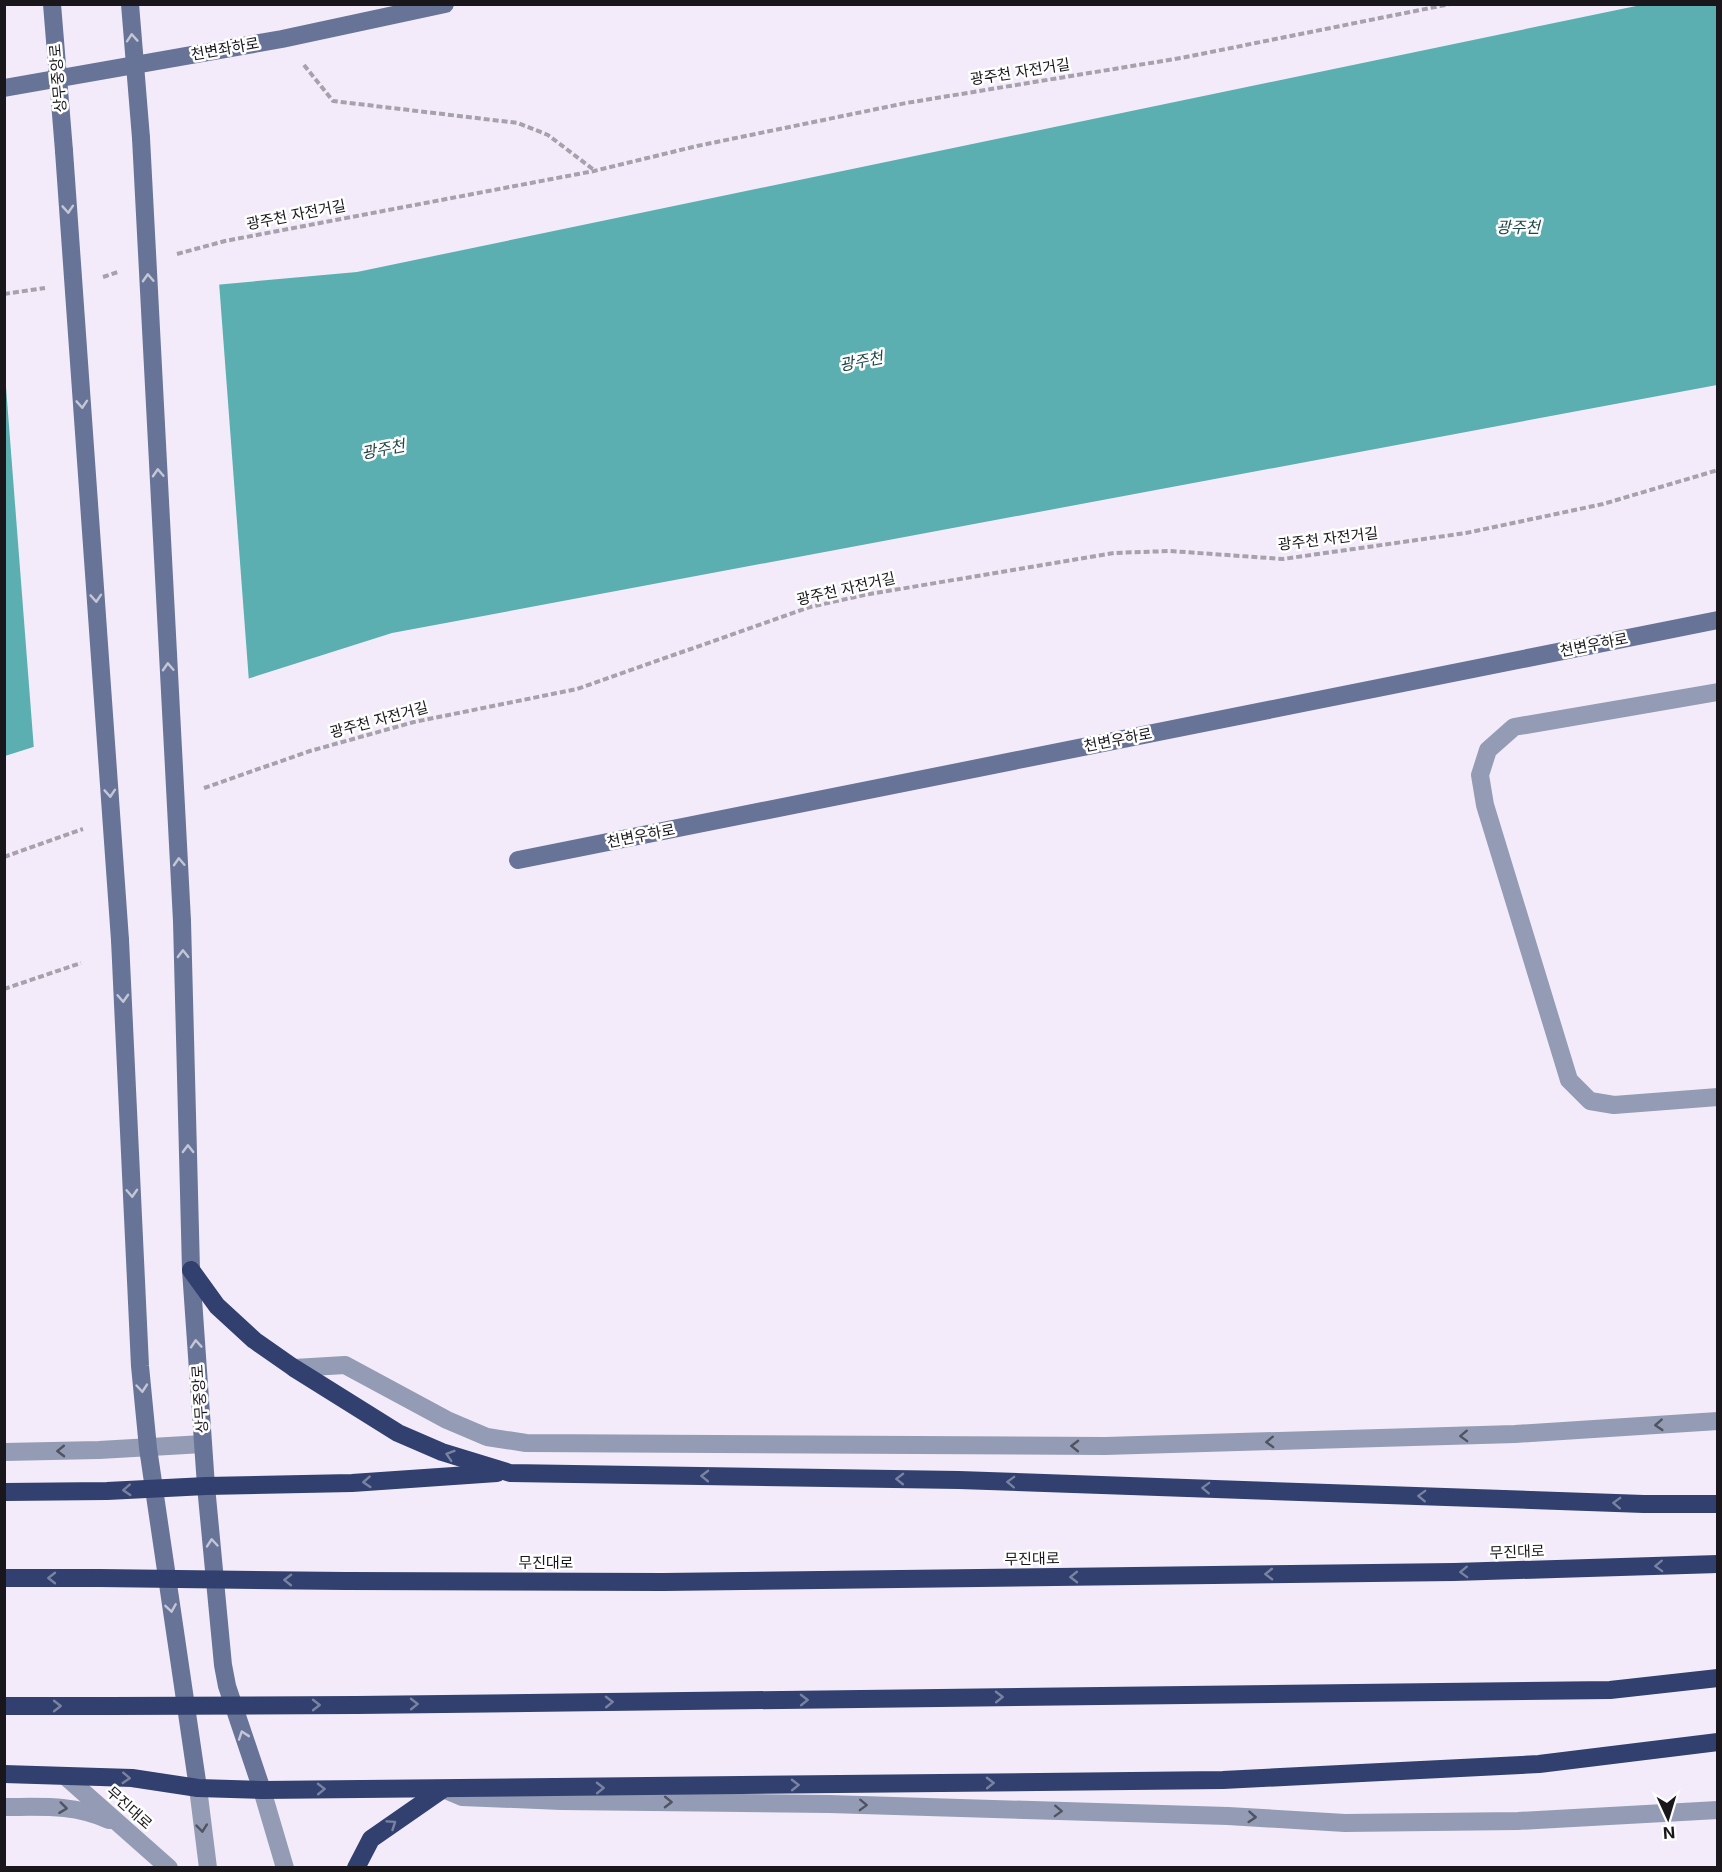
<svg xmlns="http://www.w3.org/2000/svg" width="1722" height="1872" font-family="Inter,'Noto Sans KR',sans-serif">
<rect width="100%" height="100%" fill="#f3ebf9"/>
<polygon fill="#5bafb1" points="1641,5 1717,5 1717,385 392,633 5,756 5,304 357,272"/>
<polygon fill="#f3ebf9" points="219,282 249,682 34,750 4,361 4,301"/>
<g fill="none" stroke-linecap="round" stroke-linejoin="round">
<g stroke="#a7a1ac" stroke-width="4" stroke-dasharray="6 3" stroke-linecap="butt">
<polyline points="304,65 333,101 518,123 548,135 594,170"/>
<polyline points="177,254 225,241 594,171 697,146 906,103 1181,58 1450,4"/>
<polyline points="103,277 118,272"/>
<polyline points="4,294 45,288"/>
<polyline points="204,788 310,751 414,722 577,689 810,607 864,595 1114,553 1170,551 1283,559 1466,533 1603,504 1718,470"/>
<polyline points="4,857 83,829"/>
<polyline points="4,989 81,963"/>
</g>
<g stroke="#939cb4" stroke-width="18">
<polyline points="1718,692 1514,727 1488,750 1480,775 1485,805 1569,1080 1590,1101 1614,1105 1718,1097"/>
<polyline points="294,1368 345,1365 447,1420 487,1437 526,1443 1105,1446 1515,1434 1718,1421"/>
<polyline points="443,1789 462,1797 561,1801 829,1804 1228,1816 1345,1823 1518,1821 1718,1810"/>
</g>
<g stroke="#939cb4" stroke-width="18">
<polyline points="4,1452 99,1450 203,1444"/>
<polyline points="65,1776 169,1868"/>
<polyline points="198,1788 208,1868"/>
<polyline points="262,1790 285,1868"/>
<path d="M 4,1807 C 42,1807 73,1804 109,1820"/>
</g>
<g stroke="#687497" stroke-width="18">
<polyline points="52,4 64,151"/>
<polyline points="130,4 141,138"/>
<polyline points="4,88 282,39 445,4"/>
<polyline points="518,860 1718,620"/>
<polyline points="182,921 191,1270 206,1486 223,1665 227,1686 262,1790"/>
<polyline points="120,940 140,1366 148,1448 198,1788"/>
</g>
<g stroke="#31406e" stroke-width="18">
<polyline points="191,1270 217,1306 254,1340 294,1368 398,1433 442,1452 510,1473 959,1480 1644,1504 1718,1504"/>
<polyline points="4,1492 107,1491 206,1486 352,1483 497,1473"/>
<polyline points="4,1578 99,1578"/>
<polyline points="346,1581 663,1582 1454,1572 1718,1564"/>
<polyline points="356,1705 1610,1690 1718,1678"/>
<polyline points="4,1706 110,1706"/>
<polyline points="4,1774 132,1778 198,1788 262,1790 1223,1780 1539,1764 1718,1742"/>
<polyline points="356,1868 371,1839 443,1789"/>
</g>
<g stroke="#687497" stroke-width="18">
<polyline points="141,138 182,921"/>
<polyline points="64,151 120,940"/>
</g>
<g stroke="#31406e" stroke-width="18">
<polyline points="99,1578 346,1581"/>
<polyline points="110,1706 356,1705"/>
</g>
</g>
<defs><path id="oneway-chevron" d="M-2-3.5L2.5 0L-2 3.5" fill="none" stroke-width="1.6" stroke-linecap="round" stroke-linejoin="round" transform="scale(1.5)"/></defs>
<g stroke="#c3c7d5">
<use href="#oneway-chevron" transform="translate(132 38) rotate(-94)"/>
<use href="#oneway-chevron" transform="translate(68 209) rotate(86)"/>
<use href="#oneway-chevron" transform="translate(148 278) rotate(-93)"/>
<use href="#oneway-chevron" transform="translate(82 404) rotate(86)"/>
<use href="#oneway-chevron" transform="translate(158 473) rotate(-93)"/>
<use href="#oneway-chevron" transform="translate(96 598) rotate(86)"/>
<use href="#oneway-chevron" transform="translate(168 667) rotate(-93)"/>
<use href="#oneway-chevron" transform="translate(110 793) rotate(86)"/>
<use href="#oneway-chevron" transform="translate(179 862) rotate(-93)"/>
<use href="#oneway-chevron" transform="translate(183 954) rotate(-91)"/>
<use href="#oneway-chevron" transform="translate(123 998) rotate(87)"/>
<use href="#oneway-chevron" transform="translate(188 1149) rotate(-91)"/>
<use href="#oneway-chevron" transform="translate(132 1193) rotate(87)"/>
<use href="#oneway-chevron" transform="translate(196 1344) rotate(-94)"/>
<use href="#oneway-chevron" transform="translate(142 1388) rotate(85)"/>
<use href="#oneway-chevron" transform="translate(212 1543) rotate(-95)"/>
<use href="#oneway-chevron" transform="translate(171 1608) rotate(81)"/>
<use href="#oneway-chevron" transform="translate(243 1735) rotate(-109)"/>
</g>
<g stroke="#505360">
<use href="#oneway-chevron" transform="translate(1659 1425) rotate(176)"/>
<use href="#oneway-chevron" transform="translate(1464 1436) rotate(178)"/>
<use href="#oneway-chevron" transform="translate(1270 1442) rotate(178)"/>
<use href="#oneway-chevron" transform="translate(1075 1446) rotate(-179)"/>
<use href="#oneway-chevron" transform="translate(61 1451) rotate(179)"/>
<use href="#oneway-chevron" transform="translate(668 1802) rotate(1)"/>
<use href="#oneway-chevron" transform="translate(863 1805) rotate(2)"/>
<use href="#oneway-chevron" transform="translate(63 1808) rotate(7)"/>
<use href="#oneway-chevron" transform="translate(1058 1811) rotate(2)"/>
<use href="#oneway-chevron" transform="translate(1252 1817) rotate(4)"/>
<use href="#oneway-chevron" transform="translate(202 1828) rotate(84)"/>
</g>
<g stroke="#7983a1">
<use href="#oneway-chevron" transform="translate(450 1455) rotate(-162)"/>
<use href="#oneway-chevron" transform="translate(705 1476) rotate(-179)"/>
<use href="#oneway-chevron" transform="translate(900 1479) rotate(-179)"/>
<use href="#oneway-chevron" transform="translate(367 1482) rotate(176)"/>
<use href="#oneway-chevron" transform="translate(1011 1482) rotate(-178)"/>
<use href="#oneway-chevron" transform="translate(1206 1488) rotate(-178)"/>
<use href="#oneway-chevron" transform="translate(127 1490) rotate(177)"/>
<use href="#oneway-chevron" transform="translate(1422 1496) rotate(-178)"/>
<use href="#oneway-chevron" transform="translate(1617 1503) rotate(-178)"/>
<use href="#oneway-chevron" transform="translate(1659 1566) rotate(178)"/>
<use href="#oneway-chevron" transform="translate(1464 1572) rotate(178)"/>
<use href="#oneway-chevron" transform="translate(1269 1574) rotate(179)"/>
<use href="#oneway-chevron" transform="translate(1074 1577) rotate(179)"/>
<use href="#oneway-chevron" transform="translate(52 1578) rotate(-180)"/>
<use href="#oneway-chevron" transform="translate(288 1580) rotate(-179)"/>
<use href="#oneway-chevron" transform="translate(999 1697) rotate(-1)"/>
<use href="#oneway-chevron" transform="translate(804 1700) rotate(-1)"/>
<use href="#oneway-chevron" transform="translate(609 1702) rotate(-1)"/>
<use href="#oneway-chevron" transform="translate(414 1704) rotate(-1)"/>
<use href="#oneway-chevron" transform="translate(316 1705)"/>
<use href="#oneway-chevron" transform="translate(57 1706)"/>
<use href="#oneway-chevron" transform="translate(126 1778) rotate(3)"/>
<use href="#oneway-chevron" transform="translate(990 1783) rotate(-1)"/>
<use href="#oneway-chevron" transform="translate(795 1785) rotate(-1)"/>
<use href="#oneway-chevron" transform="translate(600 1788) rotate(-1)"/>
<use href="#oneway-chevron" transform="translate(321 1789) rotate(-1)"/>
<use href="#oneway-chevron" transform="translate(392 1824) rotate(-34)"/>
</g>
<g text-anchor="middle" stroke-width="5" stroke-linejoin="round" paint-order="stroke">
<g font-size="15" fill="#19171b" stroke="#fff">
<text transform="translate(225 49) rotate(-10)" y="5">천변좌하로</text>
<text transform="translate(1020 72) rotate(-9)" y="5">광주천 자전거길</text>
<text transform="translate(58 78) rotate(-95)" y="5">상무중앙로</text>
<text transform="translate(296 215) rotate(-11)" y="5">광주천 자전거길</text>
<text transform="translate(1328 539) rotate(-7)" y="5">광주천 자전거길</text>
<text transform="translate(846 589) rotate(-13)" y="5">광주천 자전거길</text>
<text transform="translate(1594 645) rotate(-11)" y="5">천변우하로</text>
<text transform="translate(379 720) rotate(-15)" y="5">광주천 자전거길</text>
<text transform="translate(1118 740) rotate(-11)" y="5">천변우하로</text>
<text transform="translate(641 836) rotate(-11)" y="5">천변우하로</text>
<text transform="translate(200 1399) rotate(-94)" y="5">상무중앙로</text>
<text transform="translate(1517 1552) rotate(-2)" y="5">무진대로</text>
<text transform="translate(1032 1559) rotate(-1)" y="5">무진대로</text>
<text x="546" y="1568">무진대로</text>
<text transform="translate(129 1808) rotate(42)" y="5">무진대로</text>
</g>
<g font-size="16" font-style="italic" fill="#1f4748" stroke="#fff">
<text x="1518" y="233">광주천</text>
<text transform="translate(861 361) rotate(-11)" y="6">광주천</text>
<text transform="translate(383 449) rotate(-11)" y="6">광주천</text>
</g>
</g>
<rect width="1722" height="1872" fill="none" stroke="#19171b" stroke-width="12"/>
<g transform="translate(1668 1818) rotate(176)" stroke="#ffffff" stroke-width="4.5" paint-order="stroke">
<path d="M0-4.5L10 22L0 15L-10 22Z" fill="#19171b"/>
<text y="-9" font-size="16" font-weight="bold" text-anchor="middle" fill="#19171b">N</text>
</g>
</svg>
